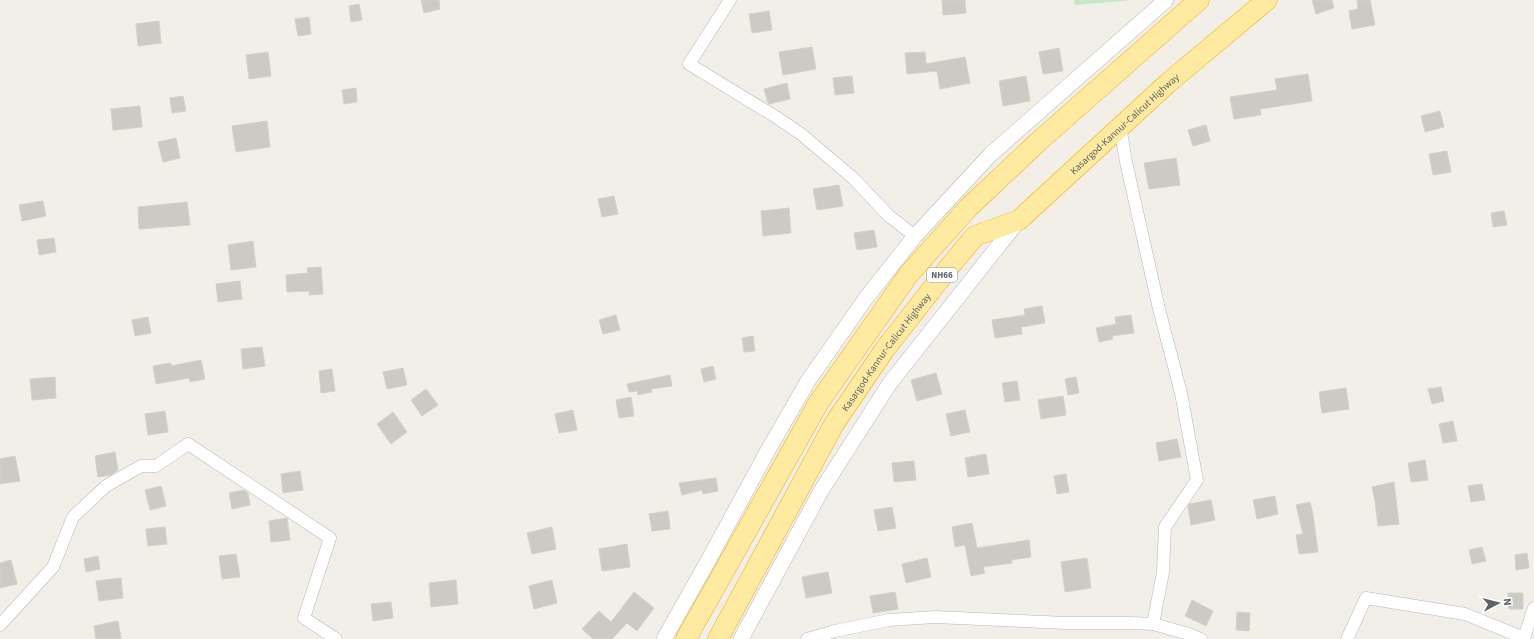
<svg xmlns="http://www.w3.org/2000/svg" width="1534" height="639" font-family="'Source Sans 3',sans-serif">
<rect width="100%" height="100%" fill="#f1efe8"/>
<polygon fill="#c5e8c5" points="1074,0 1133,0 1075,5"/>
<g fill="#cccac5" stroke="#d6d1c6">
<polygon points="421,0 439,0 440,9 424,13"/>
<polygon points="942,0 965,0 966,13 943,15"/>
<polygon points="1312,0 1332,0 1334,8 1316,14"/>
<polygon points="1357,0 1370,0 1375,25 1352,29 1349,11 1358,9"/>
<polygon points="359,4 362,20 351,22 349,6"/>
<polygon points="769,11 772,30 752,33 749,14"/>
<polygon points="309,17 311,34 298,36 295,19"/>
<polygon points="159,21 161,43 138,46 136,24"/>
<polygon points="812,47 816,69 783,75 779,52"/>
<polygon points="1059,48 1063,71 1043,74 1039,52"/>
<polygon points="268,52 271,76 249,79 246,55"/>
<polygon points="925,52 926,64 965,57 970,83 940,89 937,71 907,74 905,53"/>
<polygon points="1308,74 1312,101 1260,109 1261,115 1234,119 1230,97 1277,90 1275,79"/>
<polygon points="852,76 854,93 835,95 833,78"/>
<polygon points="1026,76 1030,101 1003,106 999,81"/>
<polygon points="787,83 790,99 769,104 768,103 764,89"/>
<polygon points="356,88 357,102 344,104 342,90"/>
<polygon points="183,96 186,111 172,113 170,98"/>
<polygon points="140,106 142,127 113,130 111,109"/>
<polygon points="1440,111 1444,127 1425,132 1421,116"/>
<polygon points="267,121 270,147 236,152 232,126"/>
<polygon points="1206,125 1210,141 1193,146 1188,130"/>
<polygon points="176,138 180,158 163,162 158,142"/>
<polygon points="1447,151 1451,172 1433,175 1429,154"/>
<polygon points="1176,158 1180,185 1149,189 1144,163"/>
<polygon points="839,185 843,206 817,210 813,189"/>
<polygon points="614,196 618,214 602,217 598,199"/>
<polygon points="43,201 46,216 22,221 19,205"/>
<polygon points="187,202 190,225 139,229 138,207"/>
<polygon points="789,208 791,233 763,236 761,211"/>
<polygon points="1504,211 1507,225 1493,227 1491,213"/>
<polygon points="874,230 877,247 857,250 854,233"/>
<polygon points="54,238 56,252 39,255 37,240"/>
<polygon points="253,241 256,267 231,270 228,245"/>
<polygon points="321,267 323,294 309,295 309,291 287,292 286,275 308,273 307,268"/>
<polygon points="240,281 242,299 218,302 216,284"/>
<polygon points="1042,306 1045,323 1021,327 1022,334 995,338 992,320 1025,315 1024,309"/>
<polygon points="616,315 620,330 603,334 599,320"/>
<polygon points="1131,315 1134,333 1112,336 1113,339 1099,342 1096,328 1116,324 1115,317"/>
<polygon points="148,317 151,333 135,336 132,320"/>
<polygon points="753,336 755,351 744,352 742,338"/>
<polygon points="262,347 265,366 243,369 241,349"/>
<polygon points="201,360 205,379 190,382 189,378 156,384 153,366 171,363 171,366"/>
<polygon points="713,366 716,379 704,382 701,369"/>
<polygon points="403,368 407,385 387,389 383,372"/>
<polygon points="332,369 335,391 321,393 319,371"/>
<polygon points="936,373 942,394 917,401 911,380"/>
<polygon points="670,375 672,386 651,389 652,392 638,395 637,391 629,392 627,384"/>
<polygon points="55,377 56,398 32,400 30,379"/>
<polygon points="1076,377 1079,393 1068,395 1065,379"/>
<polygon points="1017,381 1020,400 1005,402 1002,383"/>
<polygon points="1441,387 1444,401 1432,404 1428,389"/>
<polygon points="1346,388 1349,409 1322,413 1319,392"/>
<polygon points="426,389 438,405 422,416 411,400"/>
<polygon points="1063,396 1066,415 1041,419 1038,400"/>
<polygon points="631,397 634,416 619,418 616,400"/>
<polygon points="573,410 577,430 559,433 555,414"/>
<polygon points="965,410 970,432 951,436 946,414"/>
<polygon points="165,411 168,432 148,435 145,414"/>
<polygon points="393,412 407,432 391,444 377,424"/>
<polygon points="1453,421 1457,441 1443,443 1439,424"/>
<polygon points="1177,439 1181,457 1159,461 1156,443"/>
<polygon points="115,452 118,470 111,475 98,477 95,456"/>
<polygon points="986,454 989,474 968,477 965,458"/>
<polygon points="15,456 20,481 0,484 0,459"/>
<polygon points="1425,460 1428,480 1411,482 1408,463"/>
<polygon points="914,461 916,480 894,482 892,463"/>
<polygon points="300,471 303,490 283,493 281,474"/>
<polygon points="1066,474 1069,492 1057,494 1054,476"/>
<polygon points="716,478 718,491 703,494 702,490 682,495 679,483"/>
<polygon points="1394,482 1399,524 1378,526 1375,501 1372,487"/>
<polygon points="1482,484 1485,500 1471,502 1468,486"/>
<polygon points="161,486 166,506 150,510 145,490"/>
<polygon points="244,490 248,493 250,505 232,509 229,493"/>
<polygon points="1275,496 1278,514 1257,519 1253,500"/>
<polygon points="1211,500 1215,520 1191,525 1188,507 1189,504"/>
<polygon points="1310,502 1313,514 1318,552 1299,554 1296,535 1303,534 1296,505"/>
<polygon points="892,507 896,528 878,531 874,510"/>
<polygon points="668,511 670,529 652,531 649,514"/>
<polygon points="287,518 290,540 271,542 269,521"/>
<polygon points="972,523 977,548 1029,540 1031,557 1011,560 1012,563 983,567 985,573 971,576 965,545 955,547 952,527"/>
<polygon points="165,527 167,544 148,546 146,529"/>
<polygon points="552,527 556,549 532,554 527,533"/>
<polygon points="627,544 630,567 602,571 599,549"/>
<polygon points="1482,547 1486,561 1472,564 1469,550"/>
<polygon points="1527,553 1529,568 1516,570 1515,555"/>
<polygon points="236,554 240,577 222,579 219,556"/>
<polygon points="98,556 100,569 86,572 84,559"/>
<polygon points="927,558 931,577 906,583 902,564"/>
<polygon points="1087,558 1091,588 1065,592 1061,562"/>
<polygon points="11,560 17,584 0,588 0,563"/>
<polygon points="828,572 832,593 806,598 802,577"/>
<polygon points="121,578 123,598 99,601 96,581"/>
<polygon points="456,580 458,604 431,607 429,583"/>
<polygon points="552,580 557,603 534,609 529,586"/>
<polygon points="634,592 654,608 637,631 627,623 612,639 593,639 582,629 599,611 611,622"/>
<polygon points="895,592 898,609 873,613 870,596"/>
<polygon points="1508,593 1523,593 1523,609 1509,609"/>
<polygon points="1192,600 1213,611 1206,626 1185,616"/>
<polygon points="391,602 393,618 373,621 371,604"/>
<polygon points="1237,612 1250,613 1249,631 1236,630"/>
<polygon points="118,621 121,639 96,639 94,626"/>
</g>
<g fill="none" stroke-linecap="round" stroke-linejoin="round">
<g stroke="#b5b8bc" stroke-width="13">
<g id="minor">
<polyline points="730,0 689,64 776,117 801,134 853,178 889,216 915,236"/>
<polyline points="1120,126 1126,162 1159,309 1181,393 1197,480 1165,527 1163,572 1153,624"/>
<polyline points="0,625 53,567 73,517 106,486 141,466 156,466 188,444 330,538 304,618 336,639"/>
<polyline points="807,639 835,631 889,620 935,617 1066,623 1131,623 1153,624 1189,634 1201,639"/>
<polyline points="1347,639 1366,598 1465,614 1524,638 1534,608"/>
</g>
</g>
<g stroke="#b5b8bc" stroke-width="16">
<g id="tertiary">
<polyline points="664,639 708,561 767,452 808,381 866,298 915,236 990,155 1166,0"/>
<polyline points="741,639 821,491 890,383 1019,220"/>
</g>
</g>
<g stroke="#f9ab00" stroke-width="21">
<g id="trunk">
<polyline points="686,639 819,402 909,274 968,208 1038,142 1199,0"/>
<path id="s1" d="M 718,639 L 834,424 L 885,349 L 950,266 L 975,236 L 1019,220 L 1168,83 L 1267,0"/>
</g>
</g>
<use href="#minor" stroke="#fff" stroke-width="12"/>
<use href="#tertiary" stroke="#fff" stroke-width="15"/>
<use href="#trunk" stroke="#feeaa1" stroke-width="20"/>
</g>
<g text-anchor="middle" stroke-width="4" stroke-linejoin="round" paint-order="stroke">
<rect fill="#fff" stroke="#8f9295" stroke-width="1" x="927" y="268" width="30" height="14" rx="3"/>
<g font-size="9" font-weight="bold" fill="#5f6368">
<text x="942" y="278">NH66</text>
</g>
<g font-size="10" fill="#5f6368" stroke="#fff">
<text dy="4" stroke="none"><textPath href="#s1" startOffset="669">Kasargod-Kannur-Calicut Highway</textPath></text>
<text dy="4" stroke="none"><textPath href="#s1" startOffset="333">Kasargod-Kannur-Calicut Highway</textPath></text>
</g>
</g>
<g transform="translate(1498 603) rotate(83)" stroke="#ffffff" stroke-width="3" paint-order="stroke">
<path d="M0-3L7 15L0 10L-7 15Z" fill="#5f6368"/>
<text y="-6" font-size="11" font-weight="bold" text-anchor="middle" fill="#5f6368">N</text>
</g>
</svg>
